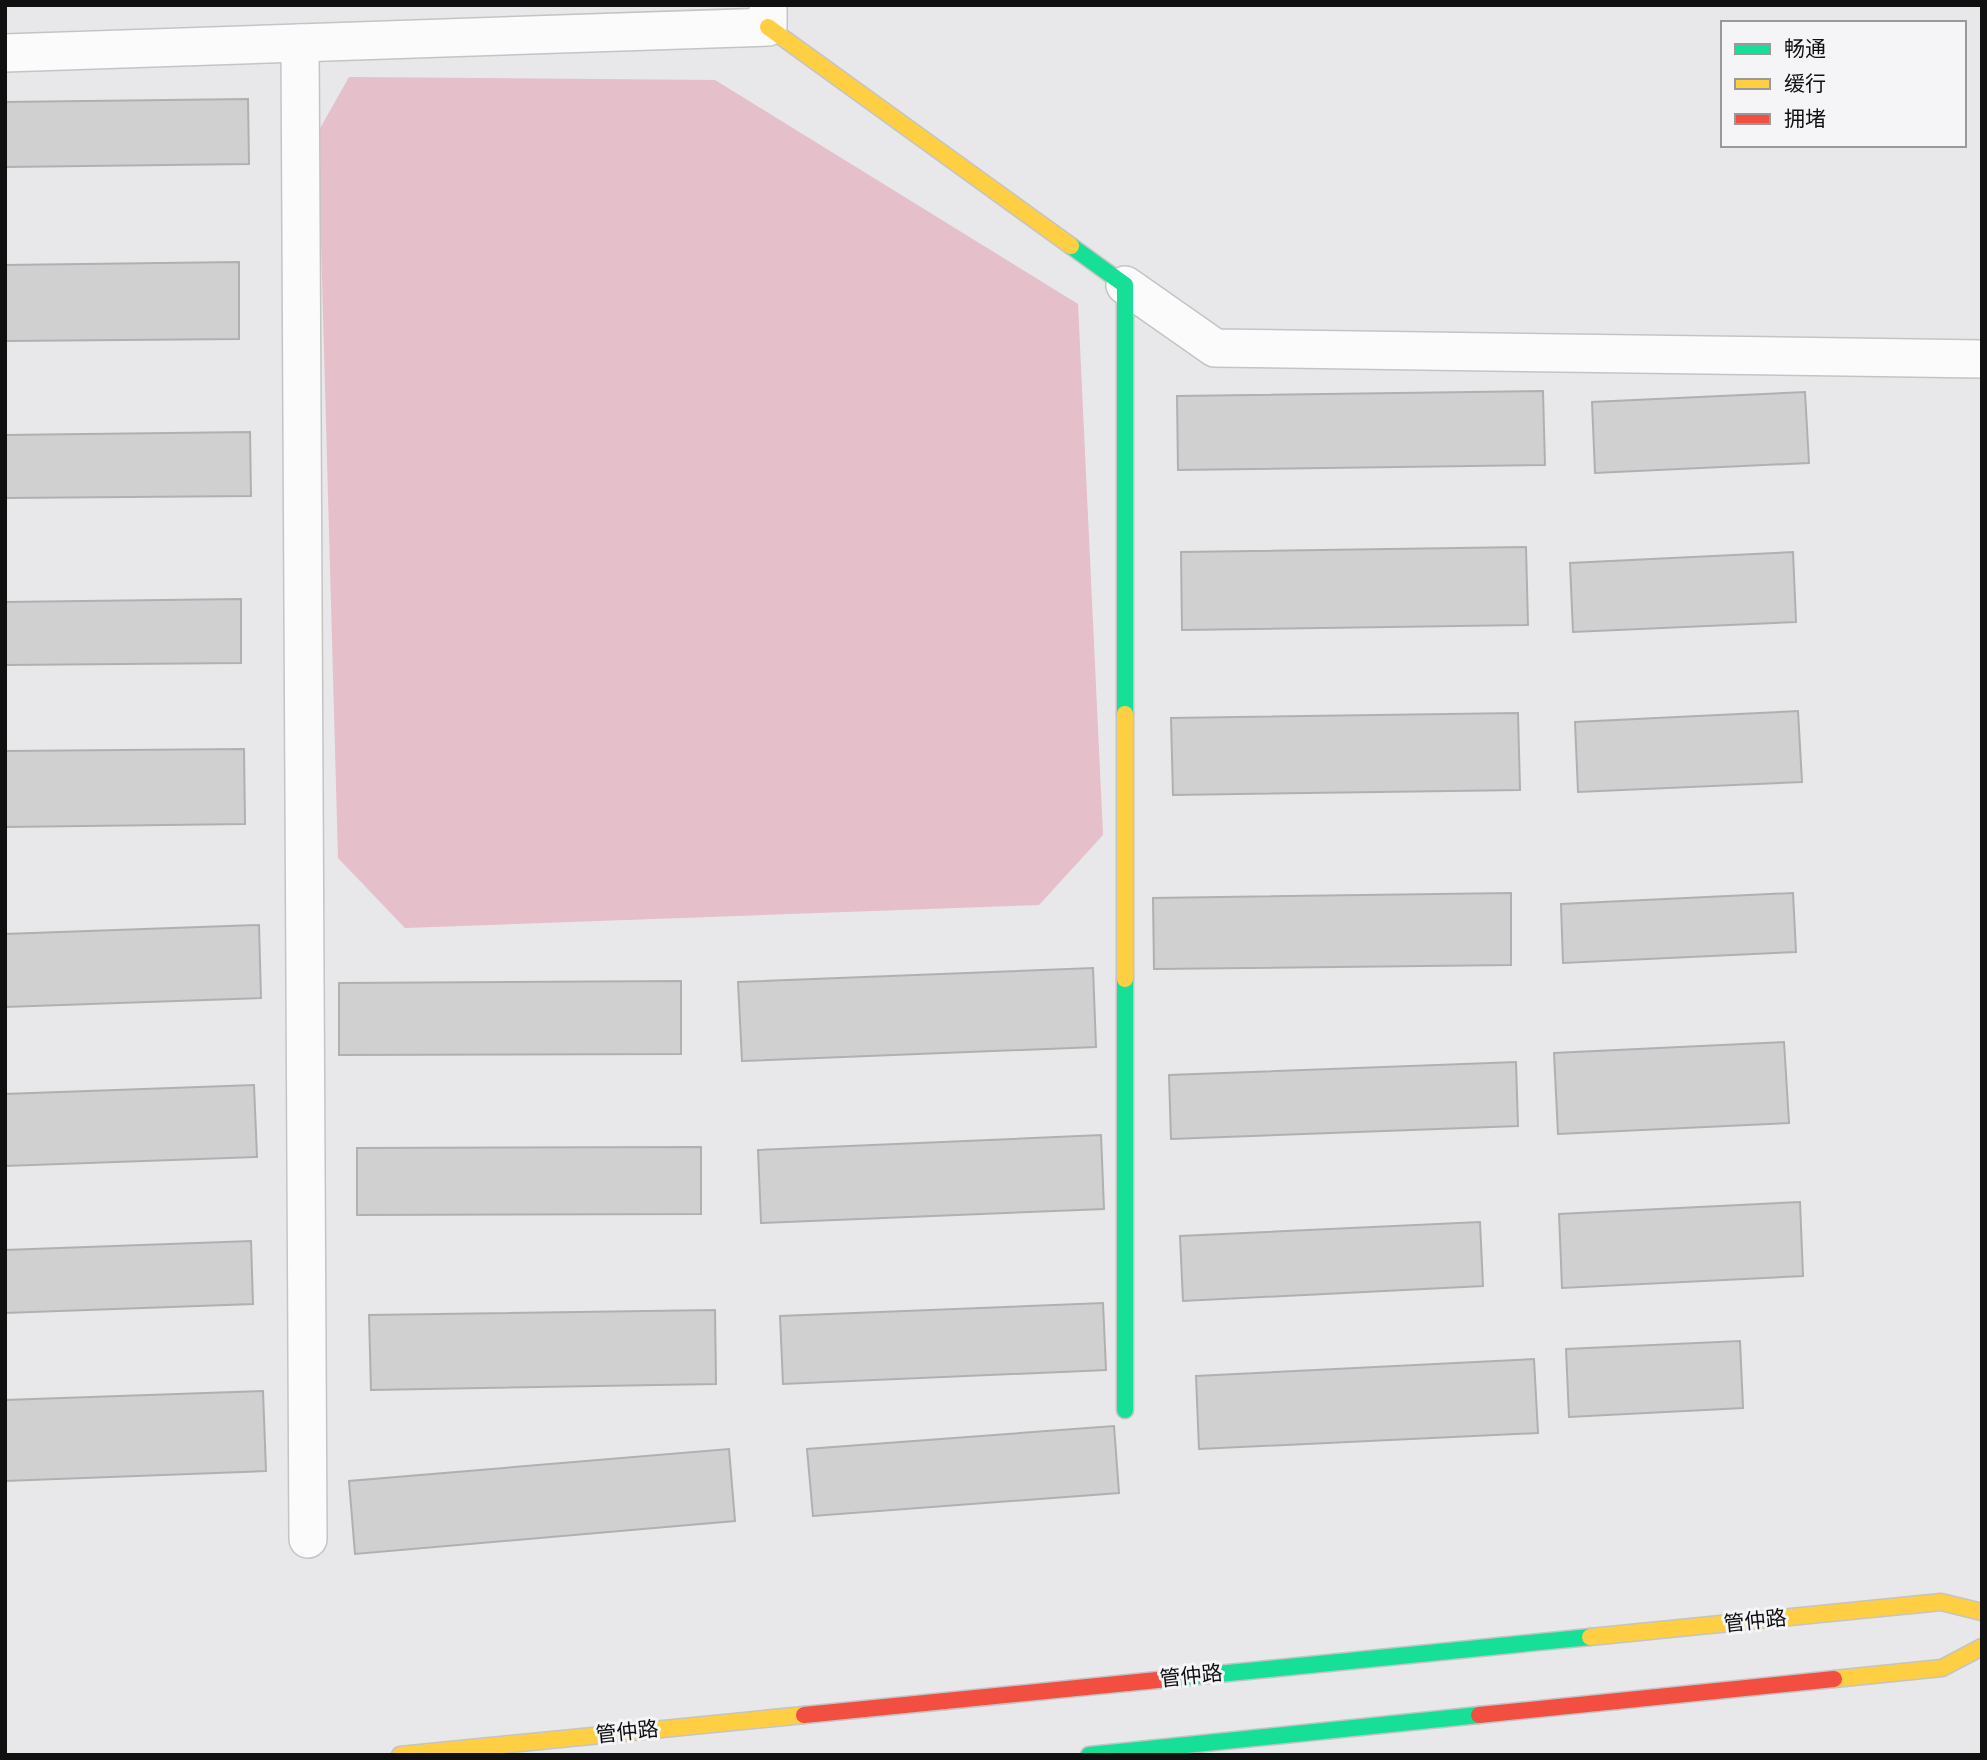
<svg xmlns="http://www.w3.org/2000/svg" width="1987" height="1760" font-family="'Nunito Sans','Noto Sans SC',sans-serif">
<rect width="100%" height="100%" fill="#e8e7e9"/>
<polygon fill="#e5bfc9" points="349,77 715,80 1078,304 1103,835 1039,905 405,928 338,858 318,132"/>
<g fill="#d1d0d1" stroke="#b1b0b1" stroke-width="2">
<polygon points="248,99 249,164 5,167 5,102"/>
<polygon points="239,262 239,339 5,341 5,265"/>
<polygon points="1543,391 1545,465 1178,470 1177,396"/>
<polygon points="1805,392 1809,463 1595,473 1592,402"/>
<polygon points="250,432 251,496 5,498 5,435"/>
<polygon points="1526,547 1528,625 1182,630 1181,552"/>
<polygon points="1793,552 1796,622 1573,632 1570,563"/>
<polygon points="241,599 241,663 5,665 5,602"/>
<polygon points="1798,711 1802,782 1578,792 1575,722"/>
<polygon points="1518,713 1520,790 1173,795 1171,718"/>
<polygon points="244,749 245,824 5,827 5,751"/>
<polygon points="1511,893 1511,965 1154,969 1153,898"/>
<polygon points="1793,893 1796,952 1563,963 1561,904"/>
<polygon points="259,925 261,998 5,1007 5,934"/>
<polygon points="1093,968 1096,1047 742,1061 738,982"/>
<polygon points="681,981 681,1054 339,1055 339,983"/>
<polygon points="1784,1042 1789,1123 1558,1134 1554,1053"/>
<polygon points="1516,1062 1518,1126 1171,1139 1169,1075"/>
<polygon points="254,1085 257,1157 5,1166 5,1094"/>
<polygon points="1101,1135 1104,1209 761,1223 758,1150"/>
<polygon points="701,1147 701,1214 357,1215 357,1148"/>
<polygon points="1800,1202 1803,1276 1562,1288 1559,1214"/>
<polygon points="1480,1222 1483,1286 1183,1301 1180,1236"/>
<polygon points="251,1241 253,1304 5,1313 5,1250"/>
<polygon points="1103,1303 1106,1370 783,1384 780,1316"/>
<polygon points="715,1310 716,1384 371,1390 369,1315"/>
<polygon points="1740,1341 1743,1408 1569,1417 1566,1349"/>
<polygon points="1534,1359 1538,1433 1199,1449 1196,1376"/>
<polygon points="263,1391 266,1471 5,1481 5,1400"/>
<polygon points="1114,1426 1119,1493 813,1516 807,1449"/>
<polygon points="729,1449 735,1521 355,1554 349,1481"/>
</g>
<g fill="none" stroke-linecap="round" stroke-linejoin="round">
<g stroke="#c4c4c5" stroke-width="40">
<g id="street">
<polyline points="300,43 308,1539"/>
<polyline points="5,53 768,27 768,5"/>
<polyline points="1125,285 1215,348 1982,359"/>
</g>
</g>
<g stroke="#c4c4c5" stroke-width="19">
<g id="fast">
<polyline points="1071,246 1125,285 1125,714"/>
<polyline points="1125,979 1125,1410"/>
<polyline points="1168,1679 1590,1637"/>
<polyline points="1089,1755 1479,1715"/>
</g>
</g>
<g stroke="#c4c4c5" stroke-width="19">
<g id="slow">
<polyline points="768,27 1071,246"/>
<polyline points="1125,714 1125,979"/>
<polyline points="1590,1637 1941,1602 1982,1612"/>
<polyline points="1834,1679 1942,1668 1982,1647"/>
<polyline points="400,1755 804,1715"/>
</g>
</g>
<g stroke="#c4c4c5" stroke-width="19">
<g id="jam">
<polyline points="804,1715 1168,1679"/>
<polyline points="1479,1715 1834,1679"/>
</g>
</g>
<use href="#street" stroke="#fcfbfc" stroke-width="37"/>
<use href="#fast" stroke="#16e098" stroke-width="16"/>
<use href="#slow" stroke="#ffcf43" stroke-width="16"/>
<use href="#jam" stroke="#f24e42" stroke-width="16"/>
</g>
<g text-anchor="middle" stroke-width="6" stroke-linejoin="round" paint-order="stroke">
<g font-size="21" fill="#101011" stroke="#f5f4f7">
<text transform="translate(1755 1621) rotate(-6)" y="7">管仲路</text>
<text transform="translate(1191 1676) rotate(-6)" y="7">管仲路</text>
<text transform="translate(627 1732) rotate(-6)" y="7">管仲路</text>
</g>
</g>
<rect width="1987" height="1760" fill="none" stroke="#101011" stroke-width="14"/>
<rect x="1721" y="21" width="245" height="126" fill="#f5f4f7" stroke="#99999b" stroke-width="2"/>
<rect x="1735" y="44" width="35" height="10" fill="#16e098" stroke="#99999b" stroke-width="2"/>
<text x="1784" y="56" font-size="21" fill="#101011">畅通</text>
<rect x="1735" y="79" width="35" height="10" fill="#ffcf43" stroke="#99999b" stroke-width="2"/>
<text x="1784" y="91" font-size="21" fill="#101011">缓行</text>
<rect x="1735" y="114" width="35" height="10" fill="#f24e42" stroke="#99999b" stroke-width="2"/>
<text x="1784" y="126" font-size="21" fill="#101011">拥堵</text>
</svg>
